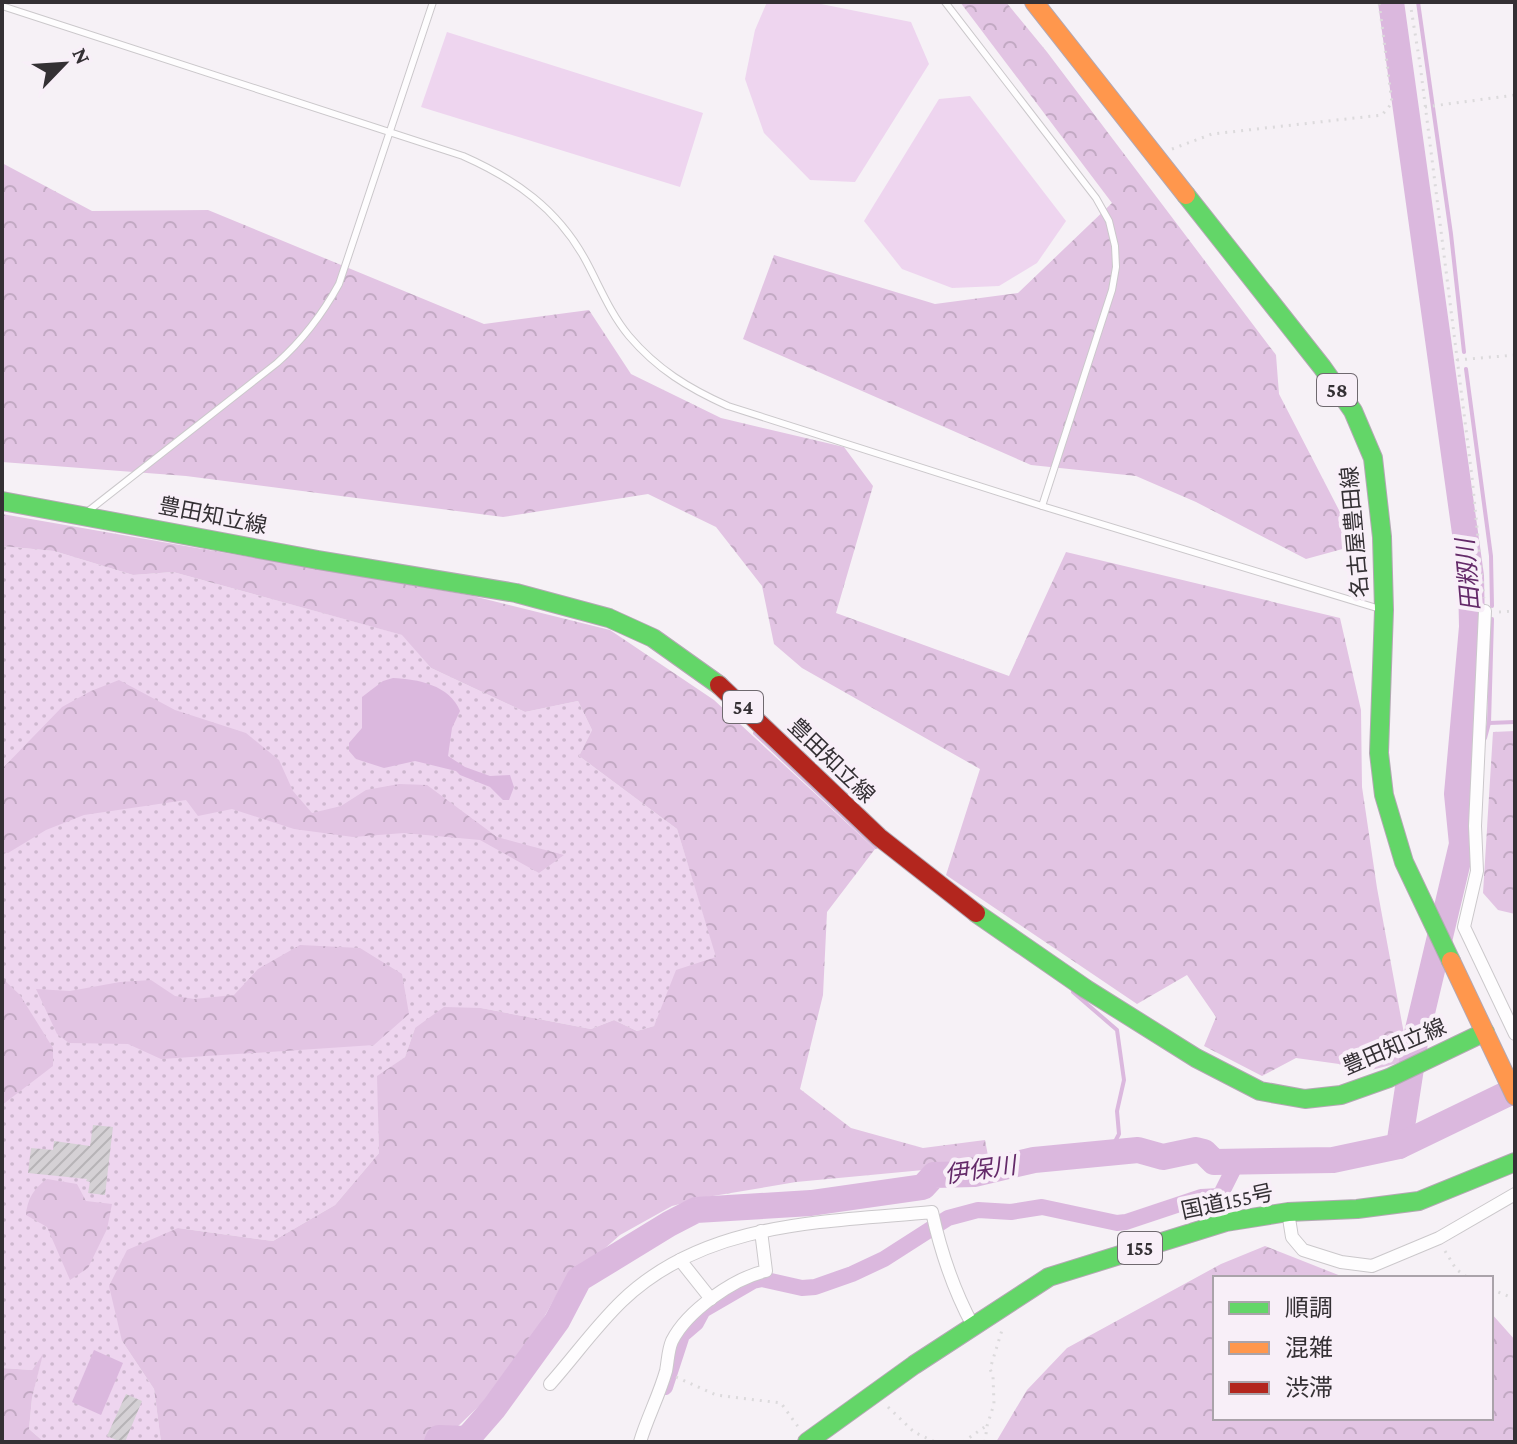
<svg xmlns="http://www.w3.org/2000/svg" width="1517" height="1444" font-family="'Crimson Pro','Noto Sans JP',serif">
<defs>
<pattern id="grass-dots" width="8" height="8" patternUnits="userSpaceOnUse" patternTransform="scale(2)"><rect width="8" height="8" fill="#eed5ef"/><path d="M2 2h.1M6 6h.1" fill="none" stroke="#cdb7ce" stroke-width="1.8" stroke-linecap="round"/></pattern>
<pattern id="forest-crowns" width="20" height="18" patternUnits="userSpaceOnUse" patternTransform="scale(2)"><rect width="20" height="18" fill="#e2c4e3"/><path d="M2 6a3 3 0 1 1 6 0M12 15a3 3 0 1 1 6 0" fill="none" stroke="#c2a9c3"/></pattern>
<pattern id="building-hatch" width="6" height="6" patternUnits="userSpaceOnUse" patternTransform="scale(2)"><rect width="6" height="6" fill="#d5d1d5"/><path d="M-1 1l2-2M0 6l6-6M5 7l2-2" fill="none" stroke="#b7b4b7"/></pattern>
</defs>
<rect width="100%" height="100%" fill="#f6f1f6"/>
<polygon fill="url(#grass-dots)" points="2,546 54,551 133,575 173,572 403,635 431,668 525,712 578,701 592,730 579,756 677,829 717,958 661,1012 654,1026 637,1031 614,1020 591,1029 481,1008 415,1028 405,1057 378,1076 379,1153 335,1205 273,1241 178,1228 122,1341 154,1389 161,1442 44,1442 29,1429 32,1398 42,1356 32,1370 2,1368"/>
<g fill="url(#forest-crowns)">
<polygon points="960,2 1006,2 1047,52 1276,355 1279,394 1357,545 1306,559 1196,502 1136,476 1031,465 743,339 774,255 935,304 1018,293 1112,203"/>
<polygon points="2,163 92,211 208,210 484,324 589,310 631,374 721,418 844,447 873,486 836,613 1009,676 1066,552 1340,618 1361,710 1362,787 1377,888 1407,1050 1398,1063 1353,1075 1339,1064 1296,1058 1262,1076 1204,1046 1216,1017 1187,975 1137,1004 946,875 980,769 802,668 774,644 762,586 716,527 648,494 503,517 186,476 2,462"/>
<polygon points="2,514 473,596 610,630 714,700 875,849 827,912 823,995 800,1089 851,1128 923,1148 985,1140 989,1161 934,1169 796,1182 707,1197 672,1206 620,1235 561,1287 512,1374 452,1432 445,1442 161,1442 154,1389 122,1341 109,1286 127,1250 178,1228 273,1241 335,1205 379,1153 377,1076 405,1057 415,1028 444,1007 481,1008 591,1029 614,1020 637,1031 654,1026 676,970 716,957 677,829 579,756 592,730 578,701 525,712 431,668 402,635 173,572 133,575 54,551 2,546"/>
<polygon points="119,680 175,710 246,733 279,760 293,791 312,813 341,806 366,790 399,784 427,785 497,837 564,855 539,873 480,840 404,833 353,837 294,829 232,809 198,816 186,800 84,815 46,830 8,853 2,852 2,769 62,707 91,691"/>
<polygon points="1515,731 1515,914 1498,910 1483,893 1493,732"/>
<polygon points="300,945 360,948 402,974 409,1014 374,1045 161,1059 128,1044 69,1043 57,1034 36,989 70,991 120,982 151,980 175,996 194,999 234,995 258,969"/>
<polygon points="2,978 20,995 53,1048 53,1066 2,1105"/>
<path d="M 47,1179 L 77,1184 L 86,1201 L 112,1204 L 107,1229 L 88,1268 L 70,1280 L 47,1227 L 26,1215 C 27,1199 34,1188 47,1179 Z"/>
<polygon points="1265,1246 1346,1278 1215,1278 1215,1418 1491,1418 1491,1313 1515,1340 1515,1442 996,1442 1027,1390 1067,1348 1221,1264"/>
<polygon points="43,1354 32,1398 29,1429 44,1442 2,1442 2,1368 32,1370"/>
</g>
<g fill="#eed5ef">
<polygon points="767,2 811,2 911,22 929,64 855,182 810,180 764,133 745,79 755,30"/>
<polygon points="447,32 703,113 680,187 421,107"/>
<polygon points="970,96 1066,221 1037,263 999,286 952,288 902,269 864,221 939,99"/>
</g>
<g fill="#dbb8de">
<path d="M 393,678 C 417,679 450,685 460,711 L 452,728 L 448,756 L 465,767 L 490,776 L 510,775 L 514,787 L 509,800 L 503,800 L 490,787 L 460,775 L 456,771 L 415,761 L 384,768 L 356,759 L 349,751 L 349,743 L 362,728 L 362,697 L 383,681 Z"/>
<polygon points="94,1350 123,1363 101,1415 72,1402"/>
</g>
<g fill="none" stroke-linecap="round" stroke-linejoin="round">
<g stroke="#dbb8de" stroke-width="4">
<polyline points="1418,2 1451,234 1464,352"/>
<polyline points="1466,369 1491,556 1492,606"/>
<polyline points="1489,723 1515,722"/>
<polyline points="755,733 876,847"/>
<polyline points="1485,738 1489,723 1492,619"/>
<polyline points="1073,992 1117,1030 1124,1080 1117,1111 1119,1134 1109,1153"/>
</g>
<polyline stroke="#dbb8de" stroke-width="16" points="665,1387 682,1335 696,1323 703,1310 753,1281 762,1279 802,1288 815,1287 852,1274 884,1259 948,1218 978,1210 1011,1212 1042,1207 1117,1223 1126,1222 1201,1197 1220,1196 1237,1162"/>
<g stroke="#dbb8de" stroke-width="26">
<polyline points="1391,2 1471,576 1472,627 1457,794 1462,844 1415,1042 1399,1146"/>
<polyline points="437,1442 439,1438 467,1439 494,1408 557,1321 579,1279 669,1224 696,1210 811,1203 923,1187 934,1175 974,1174 1034,1160 1138,1150 1163,1157 1196,1150 1204,1152 1214,1162 1333,1160 1399,1146 1515,1090"/>
</g>
</g>
<g fill="url(#building-hatch)">
<polygon points="93,1125 113,1127 105,1195 88,1193 90,1182 86,1181 87,1179 28,1173 31,1148 53,1150 54,1141 90,1146"/>
<polygon points="126,1394 142,1401 125,1442 121,1442 107,1436"/>
</g>
<g fill="none" stroke-linecap="round" stroke-linejoin="round">
<g stroke="#cbc8cb" stroke-width="8">
<g id="lane">
<polyline points="945,2 1096,198 1109,221 1115,246 1116,267 1112,290 1042,506"/>
<path d="M 2,6 L 463,156 C 515,179 558,209 586,261 C 600,287 610,313 629,336 C 657,369 688,388 728,406 L 1042,506 L 1380,609"/>
<path d="M 87,512 L 277,363 C 304,339 322,315 339,284 L 433,2"/>
</g>
</g>
<g stroke="#cbc8cb" stroke-width="14">
<g id="street">
<polyline points="1485,611 1475,826 1477,871 1464,927 1515,1034"/>
<polyline points="1288,1212 1292,1237 1303,1250 1341,1262 1372,1266 1439,1238 1515,1194"/>
<polyline points="680,1260 711,1299"/>
<path d="M 550,1384 C 574,1357 596,1326 622,1301 C 705,1221 825,1222 932,1212 C 941,1253 953,1289 973,1326"/>
<path d="M 640,1442 C 647,1418 659,1396 666,1371 C 668,1361 668,1350 672,1341 C 687,1311 734,1278 766,1271 L 761,1231"/>
</g>
</g>
<g stroke="#b3a8b3" stroke-width="20">
<g id="fast">
<polyline points="1186,195 1322,367 1353,411 1373,458 1382,537 1384,610 1379,753 1384,795 1404,862 1451,961"/>
<polyline points="2,501 318,560 516,593 609,618 653,638 719,685"/>
<polyline points="976,913 1086,989 1196,1058 1260,1091 1305,1099 1341,1095 1389,1078 1485,1032"/>
<polyline points="807,1442 914,1365 1049,1277 1226,1222 1288,1212 1357,1209 1419,1201 1515,1162"/>
</g>
</g>
<g stroke="#b3a8b3" stroke-width="20">
<g id="slow">
<polyline points="1034,2 1186,195"/>
<polyline points="1451,961 1515,1096"/>
</g>
</g>
<g stroke="#b3a8b3" stroke-width="20">
<polyline id="jam" points="719,685 879,837 976,913"/>
</g>
<g stroke="#dcdadc" stroke-width="3" stroke-dasharray="2 6" stroke-linecap="butt">
<polyline points="1410,2 1420,64 1472,477 1484,598"/>
<polyline points="1425,107 1515,95"/>
<polyline points="1172,149 1212,134 1382,115 1392,103 1379,2"/>
<polyline points="1457,360 1515,355"/>
<polyline points="1499,612 1515,611"/>
<polyline points="1445,1251 1456,1269 1468,1278"/>
<polyline points="1491,1289 1515,1299"/>
<polyline points="676,1377 716,1395 781,1403 799,1428"/>
<polyline points="888,1407 914,1432 935,1442"/>
<polyline points="963,1442 986,1426"/>
<polyline points="985,1442 987,1426 994,1404 993,1376 990,1369 1002,1330"/>
</g>
<use href="#lane" stroke="#fefdfe" stroke-width="6"/>
<use href="#street" stroke="#fefdfe" stroke-width="12"/>
<use href="#fast" stroke="#63d668" stroke-width="18"/>
<use href="#slow" stroke="#ff974d" stroke-width="18"/>
<use href="#jam" stroke="#b3261e" stroke-width="18"/>
</g>
<g text-anchor="middle" stroke-width="8" stroke-linejoin="round" paint-order="stroke">
<g fill="#f8eff8" stroke="#6f696f" stroke-width="2">
<rect x="1317" y="374" width="40" height="32" rx="6"/>
<rect x="723" y="691" width="40" height="32" rx="6"/>
<rect x="1118" y="1232" width="44" height="32" rx="6"/>
</g>
<g font-size="20" font-weight="bold" fill="#343034">
<text x="1337" y="397">58</text>
<text x="743" y="714">54</text>
<text x="1140" y="1255">155</text>
</g>
<g font-size="22" fill="#343034" stroke="#f8eff8">
<text transform="translate(213 515) rotate(11)" y="8">豊田知立線</text>
<text transform="translate(1354 532) rotate(-95)" y="8">名古屋豊田線</text>
<text transform="translate(832 760) rotate(44)" y="8">豊田知立線</text>
<text transform="translate(1394 1046) rotate(-23)" y="8">豊田知立線</text>
<text transform="translate(1227 1201) rotate(-12)" y="8">国道155号</text>
</g>
<g font-size="24" font-style="italic" fill="#642a69" stroke="#f8eff8">
<text transform="translate(1468 575) rotate(-95)" y="8">田籾川</text>
<text transform="translate(980 1170) rotate(-8)" y="8">伊保川</text>
</g>
</g>
<rect width="1517" height="1444" fill="none" stroke="#343034" stroke-width="8"/>
<rect x="1213" y="1276" width="280" height="144" fill="#f8eff8" stroke="#aaa3aa" stroke-width="2"/>
<rect x="1229" y="1302" width="40" height="12" fill="#63d668" stroke="#aaa3aa" stroke-width="2"/>
<text x="1285" y="1316" font-size="24" fill="#343034">順調</text>
<rect x="1229" y="1342" width="40" height="12" fill="#ff974d" stroke="#aaa3aa" stroke-width="2"/>
<text x="1285" y="1356" font-size="24" fill="#343034">混雑</text>
<rect x="1229" y="1382" width="40" height="12" fill="#b3261e" stroke="#aaa3aa" stroke-width="2"/>
<text x="1285" y="1396" font-size="24" fill="#343034">渋滞</text>
<g transform="translate(64 64) rotate(65)" stroke="#f8eff8" stroke-width="6" paint-order="stroke">
<path d="M0-6L14 30L0 20L-14 30Z" fill="#343034"/>
<text y="-12" font-size="22" font-weight="bold" text-anchor="middle" fill="#343034">N</text>
</g>
</svg>
